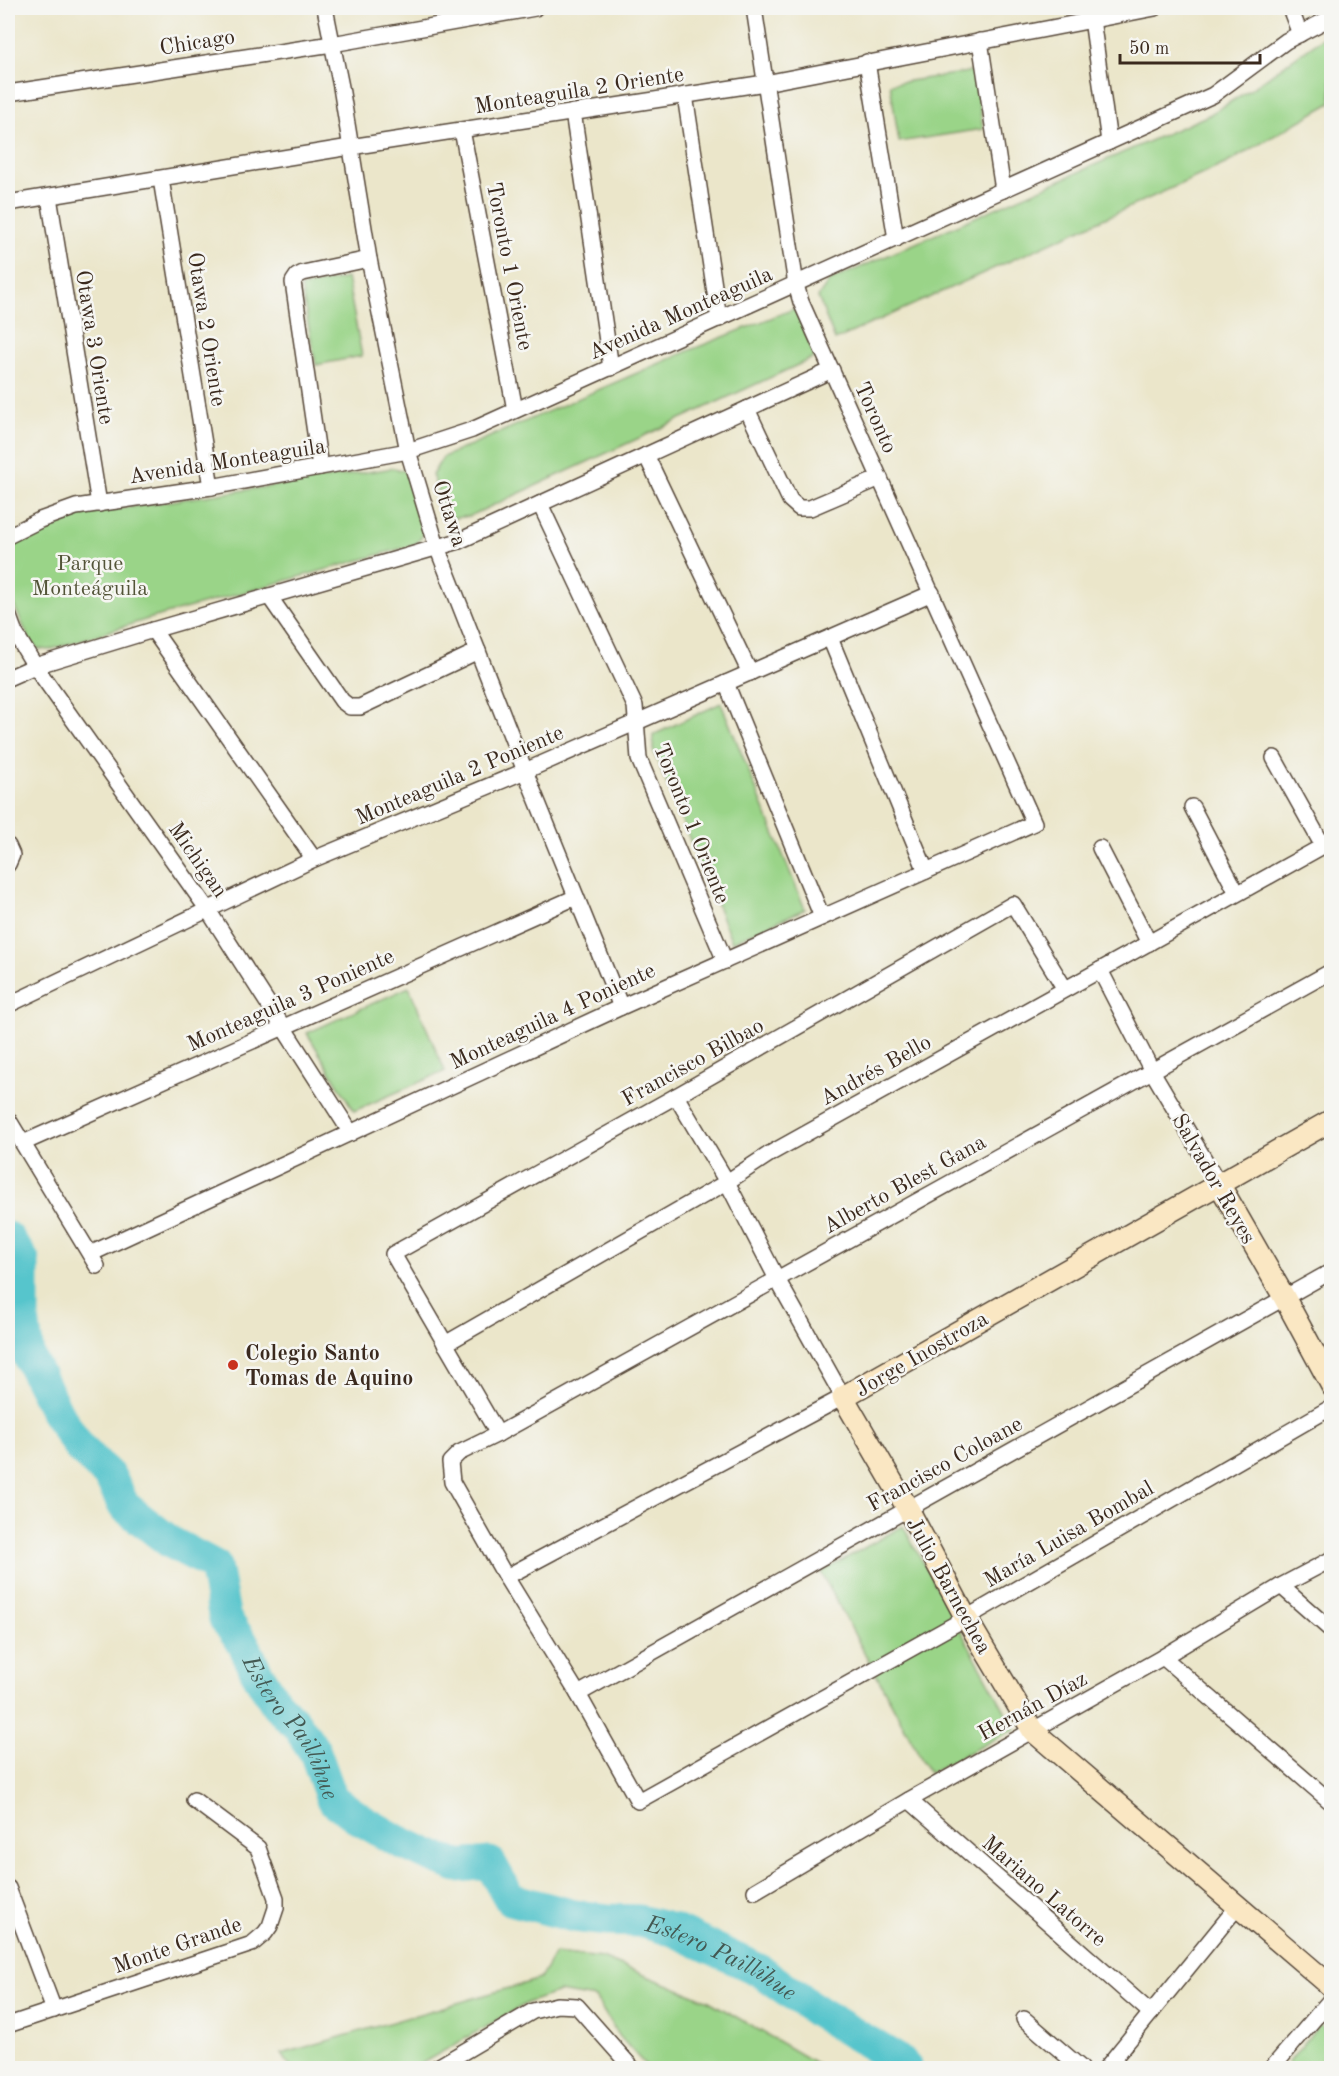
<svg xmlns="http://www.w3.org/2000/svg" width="1339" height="2076" font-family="'Old Standard TT',serif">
<rect width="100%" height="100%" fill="#f6f6f2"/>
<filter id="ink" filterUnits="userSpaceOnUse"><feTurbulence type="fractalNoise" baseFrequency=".0167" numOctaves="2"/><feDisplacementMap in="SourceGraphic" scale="12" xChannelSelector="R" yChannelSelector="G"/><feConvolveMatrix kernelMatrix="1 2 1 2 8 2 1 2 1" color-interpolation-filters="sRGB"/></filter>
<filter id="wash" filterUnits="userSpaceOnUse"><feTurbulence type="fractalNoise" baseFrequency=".008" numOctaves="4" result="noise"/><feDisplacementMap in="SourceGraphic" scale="24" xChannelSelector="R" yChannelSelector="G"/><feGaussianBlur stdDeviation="1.35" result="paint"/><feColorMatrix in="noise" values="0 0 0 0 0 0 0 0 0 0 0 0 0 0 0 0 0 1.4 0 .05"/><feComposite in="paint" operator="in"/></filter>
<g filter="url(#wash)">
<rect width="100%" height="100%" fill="#ebe6ca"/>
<g fill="#9ad488" stroke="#6a7f53" stroke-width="1.5">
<polygon points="1331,32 1331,103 1227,163 835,340 818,297 829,281 1209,115 1248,91"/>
<polygon points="974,71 983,129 899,142 890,84"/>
<polygon points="347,278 362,356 316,365 301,287"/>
<polygon points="796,308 815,357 470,516 448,519 432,475 443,457 688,351"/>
<polygon points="394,468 407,472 424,529 421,538 414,545 148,619 49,650 39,649 31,643 8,592 8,547 61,521 83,514"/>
<polygon points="721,703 805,909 732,942 653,750 653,735"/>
<polygon points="409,987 445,1071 354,1111 307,1033"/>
<polygon points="903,1526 1015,1729 929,1773 821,1572"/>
<polygon points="555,1953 602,1958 709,2001 824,2068 648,2068 620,2037 595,1998 559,1992 529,2002 414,2068 291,2068 282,2054 540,1979"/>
<polygon points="1320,2024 1331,2034 1331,2068 1294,2068 1288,2063"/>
</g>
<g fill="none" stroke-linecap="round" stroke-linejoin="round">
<path stroke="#57c5cc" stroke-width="33" id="s1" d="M 8,1238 L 23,1260 L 23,1318 L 28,1355 L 57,1413 L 79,1447 L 110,1477 L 124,1506 L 170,1542 L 215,1566 L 225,1619 L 244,1645 L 256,1671 L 277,1705 L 297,1725 L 315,1752 L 332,1799 L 363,1821 L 394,1839 L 426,1854 L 457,1866 L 490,1863 L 510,1899 L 574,1916 L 608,1920 L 639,1921 L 673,1930 L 759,1970 L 818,2012 L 896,2059 L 906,2068"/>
</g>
</g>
<g filter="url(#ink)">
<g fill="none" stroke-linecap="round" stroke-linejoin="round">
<g stroke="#554638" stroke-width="18">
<g id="street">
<polyline points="325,8 341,87 369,259 408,451 437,547 525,771 621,1007"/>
<polyline points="1290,8 1300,34"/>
<polyline points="1092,19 1109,142"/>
<polyline points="980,41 1003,190"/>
<polyline points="867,62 896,239"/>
<polyline points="8,93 332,44 535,8"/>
<polyline points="685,95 719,319"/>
<polyline points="573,112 611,368"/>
<polyline points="462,130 515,410"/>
<polyline points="161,179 211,487"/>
<polyline points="49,197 99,504"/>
<polyline points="8,203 350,147 765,83 1155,8"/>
<polyline points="747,409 790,500 799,508 810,508 880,478"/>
<polyline points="646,455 750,673"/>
<polyline points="320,467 293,282 297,276 303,273 369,259"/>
<polyline points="540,504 635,706 639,759 725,961"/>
<polyline points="8,536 40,520 76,507 211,487 408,451 472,430 1213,95 1286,41 1332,17"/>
<polyline points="269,596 342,701 350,707 360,707 478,651"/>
<polyline points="8,614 15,633 35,666 208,910 351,1133"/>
<polyline points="153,630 314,859"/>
<polyline points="830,638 926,871"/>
<polyline points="8,678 35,666 153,630 459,541 832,370"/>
<polyline points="726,683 822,917"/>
<polyline points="1274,758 1323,846"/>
<polyline points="1192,807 1237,893"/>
<polyline points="8,846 12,855 8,864"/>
<polyline points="1100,848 1149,943"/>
<polyline points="1100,970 1152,1071 1219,1184"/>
<polyline points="1332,971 498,1434 459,1453 450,1462 452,1482 506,1577 578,1694 638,1801 966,1618 1332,1407"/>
<polyline points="8,1005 314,859 525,771 932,593"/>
<polyline points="8,1119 97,1266"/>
<polyline points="23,1143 576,897"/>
<polyline points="90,1254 621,1007 1034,823 801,302 796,285 754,8"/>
<polyline points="445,1344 727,1182 771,1153 1332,841"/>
<polyline points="498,1434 393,1254 676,1096 1013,904 1065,989"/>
<polyline points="506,1577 843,1397 777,1279 727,1182 676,1096"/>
<polyline points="1281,1586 1332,1631"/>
<polyline points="1163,1657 1332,1803"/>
<polyline points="578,1694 1332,1271"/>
<polyline points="909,1800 1151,2013"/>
<polyline points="8,1888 54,2010"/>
<polyline points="755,1891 909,1800 1163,1657 1281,1586 1332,1559"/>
<polyline points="1024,2019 1081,2068"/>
<polyline points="8,2025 252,1944 265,1933 270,1926 276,1908 276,1898 258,1848 194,1800"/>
<polyline points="436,2068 533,2011 557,2005 577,2006 632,2068"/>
<polyline points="1106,2068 1238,1906"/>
<polyline points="1272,2068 1332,1998"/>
</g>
</g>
<g stroke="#554638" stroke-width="24">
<g id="secondary">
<polyline points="1332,1120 843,1397 908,1509 966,1618 1033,1731 1332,1987"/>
<polyline points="1219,1184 1284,1297 1332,1386"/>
</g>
</g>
<use href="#street" stroke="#fff" stroke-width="15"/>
<use href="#secondary" stroke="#fae7c3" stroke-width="21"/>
</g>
</g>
<circle fill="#c8321e" stroke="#f6f6f2" stroke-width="2" cx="233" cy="1365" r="6"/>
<g text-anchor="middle" stroke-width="5" stroke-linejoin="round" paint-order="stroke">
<g font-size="22" fill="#3b2a1e" stroke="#f6f6f2">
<text transform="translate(197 41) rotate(-9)" y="8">Chicago</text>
<text transform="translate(579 89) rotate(-9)" y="8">Monteaguila 2 Oriente</text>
<text transform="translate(511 266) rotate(79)" y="8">Toronto 1 Oriente</text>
<text transform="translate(680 312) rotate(-24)" y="8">Avenida Monteaguila</text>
<text transform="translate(208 329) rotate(81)" y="8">Otawa 2 Oriente</text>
<text transform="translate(96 347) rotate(81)" y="8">Otawa 3 Oriente</text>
<text transform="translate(877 417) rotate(66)" y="8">Toronto</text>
<text transform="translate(227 460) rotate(-9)" y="8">Avenida Monteaguila</text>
<text transform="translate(451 513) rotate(72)" y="8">Ottawa</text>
<text transform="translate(459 774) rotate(-23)" y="8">Monteaguila 2 Poniente</text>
<text transform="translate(693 823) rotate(68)" y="8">Toronto 1 Oriente</text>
<text transform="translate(199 859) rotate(55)" y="8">Michigan</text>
<text transform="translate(290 999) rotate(-24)" y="8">Monteaguila 3 Poniente</text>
<text transform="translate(552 1015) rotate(-25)" y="8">Monteaguila 4 Poniente</text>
<text transform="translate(692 1061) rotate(-29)" y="8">Francisco Bilbao</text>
<text transform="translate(875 1069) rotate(-29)" y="8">Andrés Bello</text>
<text transform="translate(1215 1178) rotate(60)" y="8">Salvador Reyes</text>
<text transform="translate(904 1183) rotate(-29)" y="8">Alberto Blest Gana</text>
<text transform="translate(921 1353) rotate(-30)" y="8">Jorge Inostroza</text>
<text transform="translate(944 1463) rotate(-29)" y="8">Francisco Coloane</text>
<text transform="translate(1068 1533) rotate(-30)" y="8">María Luisa Bombal</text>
<text transform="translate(950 1585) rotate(61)" y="8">Julio Barnechea</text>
<text transform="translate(1032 1705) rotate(-29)" y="8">Hernán Díaz</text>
<text transform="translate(1045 1890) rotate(41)" y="8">Mariano Latorre</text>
<text transform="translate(177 1944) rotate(-19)" y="8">Monte Grande</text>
</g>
<g font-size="22" fill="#535438" stroke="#f6f6f2">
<text x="90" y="570">Parque<tspan x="90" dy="25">Monteáguila</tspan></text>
</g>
<g font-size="22" font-weight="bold" fill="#3b2a1e" stroke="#f6f6f2" text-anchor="start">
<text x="245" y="1360">Colegio Santo<tspan x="245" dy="25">Tomas de Aquino</tspan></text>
</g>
<g font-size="24" font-style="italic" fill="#435852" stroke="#f6f6f2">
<text dy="8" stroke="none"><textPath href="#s1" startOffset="594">Estero Paillihue</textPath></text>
<text dy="8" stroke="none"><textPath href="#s1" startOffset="1116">Estero Paillihue</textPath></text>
</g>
</g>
<rect width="1339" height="2076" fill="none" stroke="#f6f6f2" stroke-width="30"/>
<path d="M1120 54v9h140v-9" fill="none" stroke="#3b2a1e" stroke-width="3"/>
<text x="1129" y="54" font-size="18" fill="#3b2a1e" stroke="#f6f6f2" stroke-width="4.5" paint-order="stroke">50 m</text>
</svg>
